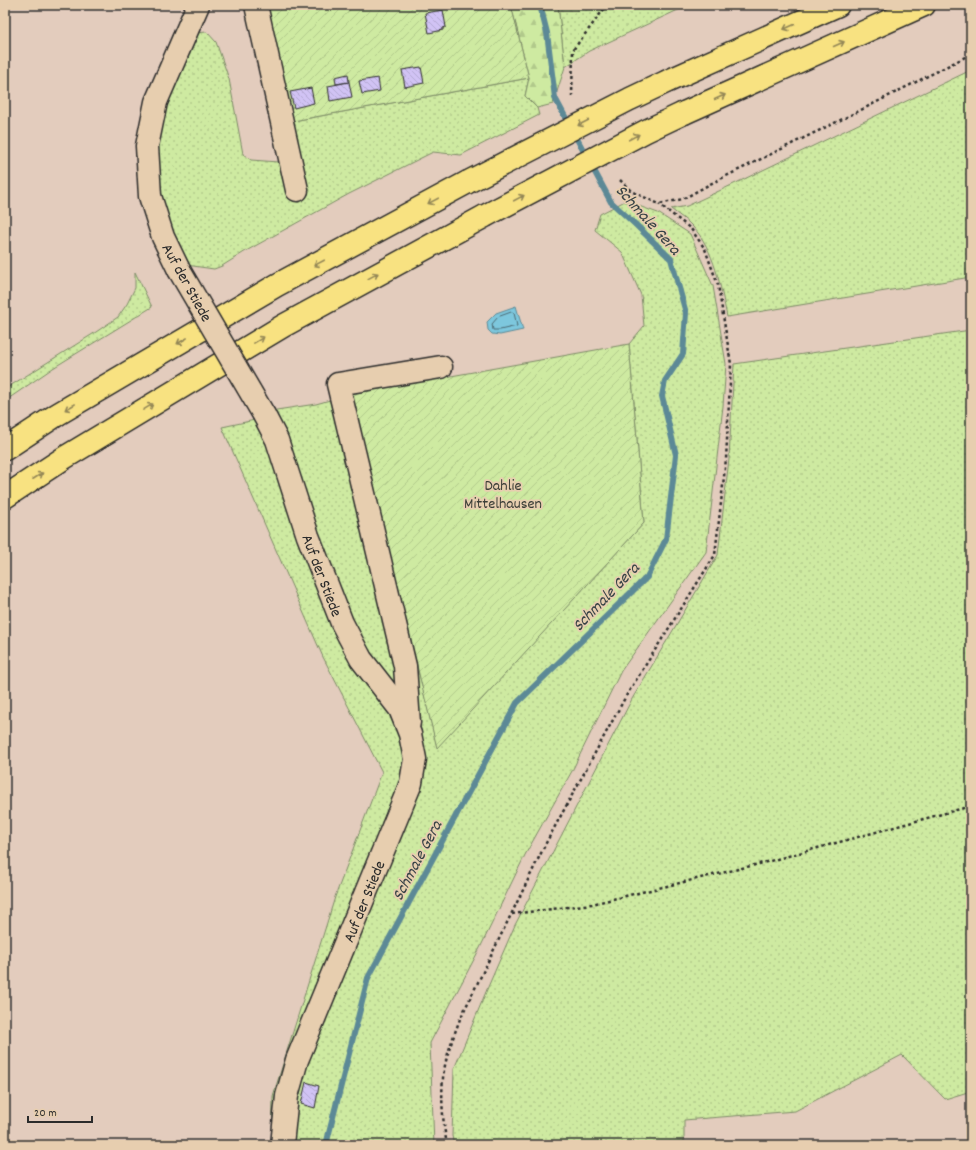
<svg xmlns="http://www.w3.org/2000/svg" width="976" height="1150" font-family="Dekko,sans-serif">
<defs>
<pattern id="grass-dots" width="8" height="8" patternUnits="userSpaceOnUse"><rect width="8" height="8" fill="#ceeaa1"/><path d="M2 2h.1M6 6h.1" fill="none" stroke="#b1c98b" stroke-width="1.8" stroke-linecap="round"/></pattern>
<pattern id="forest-firs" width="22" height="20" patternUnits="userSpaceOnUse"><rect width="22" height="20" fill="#ceeaa1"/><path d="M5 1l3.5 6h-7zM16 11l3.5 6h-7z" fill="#b1c98b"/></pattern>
<pattern id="garden-furrows" width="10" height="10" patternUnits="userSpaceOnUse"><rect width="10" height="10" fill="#ceeaa1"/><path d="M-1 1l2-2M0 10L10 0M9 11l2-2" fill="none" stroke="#b1c98b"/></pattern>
<pattern id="building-back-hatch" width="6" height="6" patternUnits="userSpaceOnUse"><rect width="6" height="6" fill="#d1c3f5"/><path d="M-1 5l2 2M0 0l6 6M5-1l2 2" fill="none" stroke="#b4a8d2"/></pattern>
</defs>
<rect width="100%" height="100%" fill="#e3ccbd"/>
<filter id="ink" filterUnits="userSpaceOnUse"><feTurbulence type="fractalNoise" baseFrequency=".025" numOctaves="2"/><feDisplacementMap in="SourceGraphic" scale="8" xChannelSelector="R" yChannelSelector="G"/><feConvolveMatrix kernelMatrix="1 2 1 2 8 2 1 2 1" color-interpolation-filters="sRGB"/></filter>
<g filter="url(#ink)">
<g fill="url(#grass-dots)" stroke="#7c8a66">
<polygon points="558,5 689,5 589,51 565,67"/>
<polygon points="207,32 216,42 229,79 243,154 251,160 278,162 293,121 529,78 525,96 537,108 539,115 461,155 433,152 349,194 246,251 222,266 214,269 186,265 160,203 156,151 159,121 195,33"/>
<path d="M 971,70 L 971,277 L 727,317 C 721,288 714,249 693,227 C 687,220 678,215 671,209 L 687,206 L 736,183 Z"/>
<polygon points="625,201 658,213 690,234 713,286 726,364 723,406 706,552 621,671 572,771 525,855 480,948 430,1043 434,1145 272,1145 273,1096 335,897 382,772 323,657 222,427 255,420 270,411 316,404 351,394 437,747 644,523 629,344 644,326 641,295 622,252 595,230 600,214"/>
<polygon points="135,272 152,307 53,368 5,401 5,389 96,332 118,317 127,304 135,288"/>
<polygon points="971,330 971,1091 945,1099 902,1055 795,1111 684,1120 684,1145 454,1145 452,1136 454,1069 488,987 515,925 632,699 718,555 729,459 734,364"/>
</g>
<polygon fill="url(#forest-firs)" stroke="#7c8a66" points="511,5 558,5 565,67 553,104 537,108 525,96 529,78"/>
<g fill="url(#garden-furrows)" stroke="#7c8a66">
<polygon points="263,5 511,5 529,78 293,121"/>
<polygon points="629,344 644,523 437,748 351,394"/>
</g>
<polygon fill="#7dc7dd" stroke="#5c8996" points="516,306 523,330 500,335 492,334 488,330 487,322 496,313"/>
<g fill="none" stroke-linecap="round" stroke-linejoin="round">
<polygon stroke="#4c6972" stroke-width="1" points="512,312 514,313 517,326 500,330 493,330 492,324 498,317"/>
<polyline stroke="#5c8996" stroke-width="6" points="326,1145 368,978 517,703 647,577 666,539 676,455 662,396 665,381 683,354 686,313 671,259 636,225 611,202 555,98 547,33 540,5"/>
</g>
<g fill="url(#building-back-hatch)" stroke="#2b2b2b">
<polygon points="443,10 446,27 443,28 443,30 429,33 425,13"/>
<polygon points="421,67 424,83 405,87 402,70"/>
<polygon points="348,74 349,82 336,84 335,77"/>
<polygon points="378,78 380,91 362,94 359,81"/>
<polygon points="349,82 352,97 330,101 328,86"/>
<polygon points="311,88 314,103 294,108 290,92"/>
<polygon points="306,1082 319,1086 315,1108 301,1104"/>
</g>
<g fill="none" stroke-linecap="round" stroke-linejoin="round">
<g stroke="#2b2b2b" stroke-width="25">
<g id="minor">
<polyline points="256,5 297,190"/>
<polyline points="179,270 163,237 150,196 147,146 156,102 198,5"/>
<polyline points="264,415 277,440 308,536 342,623 361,659 400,709 410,734 415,759 411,783 297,1060 287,1096 282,1145"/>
<polyline points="409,723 405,666 338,384 441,367"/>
</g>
</g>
<g stroke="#2b2b2b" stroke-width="25">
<g id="highway">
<polyline points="668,81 838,5"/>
<polyline points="684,113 924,5"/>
<polyline points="5,449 58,414 277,285 468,182"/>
<polyline points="5,497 64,458 283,326 485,216"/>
</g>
</g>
<g stroke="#2b2b2b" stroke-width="2.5" stroke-dasharray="3 3" stroke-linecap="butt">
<polyline points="572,97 573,50 607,5"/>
<polyline points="620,180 631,191 659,204 683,199 710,184 865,108 971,54"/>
<polyline points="512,914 592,904 759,864 971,806"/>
<path d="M 447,1145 C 443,1123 441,1100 443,1078 C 445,1058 453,1038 460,1019 L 546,843 L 626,696 L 715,555 L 726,459 L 731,364 L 718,285 L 705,249 L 691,229 L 659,204"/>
</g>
<use href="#minor" stroke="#e7ceaf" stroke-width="22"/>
<use href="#highway" stroke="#f8e281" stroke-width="22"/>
<g stroke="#2b2b2b" stroke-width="25" stroke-linecap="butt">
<polyline id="minor-bridge" points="179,270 264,415"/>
</g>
<g stroke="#2b2b2b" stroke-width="25" stroke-linecap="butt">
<g id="highway-bridge">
<polyline points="468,182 630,99 668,81"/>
<polyline points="485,216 646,131 684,113"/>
</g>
</g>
<use href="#minor-bridge" stroke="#e7ceaf" stroke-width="22"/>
<use href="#highway-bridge" stroke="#f8e281" stroke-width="22"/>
</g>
<defs><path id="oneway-shaft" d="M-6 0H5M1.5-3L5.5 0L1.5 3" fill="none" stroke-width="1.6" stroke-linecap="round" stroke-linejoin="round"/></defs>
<g stroke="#928656">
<use href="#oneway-shaft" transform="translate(789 27) rotate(156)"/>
<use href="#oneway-shaft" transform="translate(839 44) rotate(-24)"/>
<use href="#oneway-shaft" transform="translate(720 97) rotate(-24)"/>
<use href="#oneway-shaft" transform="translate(583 123) rotate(153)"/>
<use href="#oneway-shaft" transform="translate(634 137) rotate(-28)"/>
<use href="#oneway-shaft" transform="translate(519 198) rotate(-28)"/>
<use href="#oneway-shaft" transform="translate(433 201) rotate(152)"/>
<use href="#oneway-shaft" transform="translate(319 263) rotate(152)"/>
<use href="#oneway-shaft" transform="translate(373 276) rotate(-29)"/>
<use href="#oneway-shaft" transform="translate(259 340) rotate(-31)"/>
<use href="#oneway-shaft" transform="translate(182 341) rotate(150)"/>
<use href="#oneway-shaft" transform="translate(70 407) rotate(150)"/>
<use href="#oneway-shaft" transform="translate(148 407) rotate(-31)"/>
<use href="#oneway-shaft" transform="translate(38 476) rotate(-33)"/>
</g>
</g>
<g text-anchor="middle" stroke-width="3.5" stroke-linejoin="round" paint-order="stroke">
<g font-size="16" fill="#2b2b2b" stroke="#e7ceaf">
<text transform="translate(188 282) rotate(61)" y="6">Auf der Stiede</text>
<text transform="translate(323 575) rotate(69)" y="6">Auf der Stiede</text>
<text transform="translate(363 901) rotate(-68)" y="6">Auf der Stiede</text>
</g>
<g font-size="16" fill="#3b3e37" stroke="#e7ceaf">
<text x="503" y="490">Dahlie<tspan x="503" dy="18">Mittelhausen</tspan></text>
</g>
<g font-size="17" font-style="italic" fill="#374246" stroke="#e7ceaf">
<text transform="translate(649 219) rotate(48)" y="6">Schmale Gera</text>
<text transform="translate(605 596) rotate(-46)" y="6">Schmale Gera</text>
<text transform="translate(416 860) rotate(-62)" y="6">Schmale Gera</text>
</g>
</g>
<rect width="976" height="1150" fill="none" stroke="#e7ceaf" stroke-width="20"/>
<rect x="10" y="10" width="956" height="1130" fill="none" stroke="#2b2b2b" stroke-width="1.5" filter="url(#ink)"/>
<path d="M28 1116v6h64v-6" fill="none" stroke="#2b2b2b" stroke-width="2"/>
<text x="34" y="1116" font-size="12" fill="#2b2b2b" stroke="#e7ceaf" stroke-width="3" paint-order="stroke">20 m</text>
</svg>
